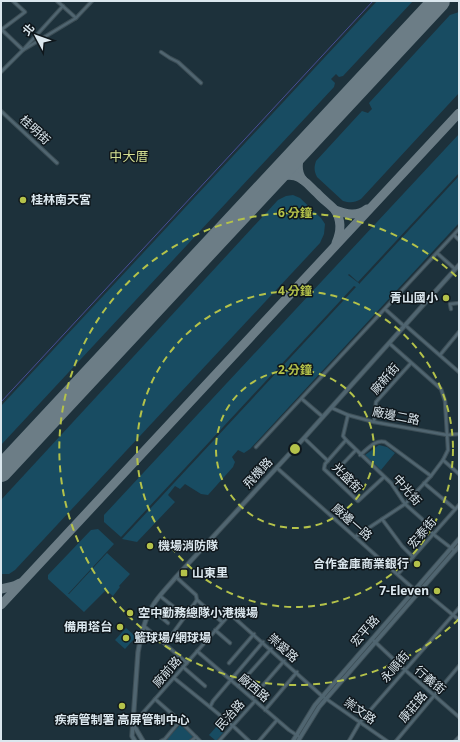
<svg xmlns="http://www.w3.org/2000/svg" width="460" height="742" font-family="'Noto Sans','Noto Sans TC',sans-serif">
<rect width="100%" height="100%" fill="#1d313b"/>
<g fill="#184c62">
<polygon points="377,1 413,1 343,76 339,77 336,74 331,79 335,83 334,87 1,445 1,406"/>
<path d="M 459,12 L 459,93 L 361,199 C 354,203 350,203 343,201 L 317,177 C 314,171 314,167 316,161 L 362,111 L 368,113 L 372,109 L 369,103 L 450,15 Z"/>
<polygon points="459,134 459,173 358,282 349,274 348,275 360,284 360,283 459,176 459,223 250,449 244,453 238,450 232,457 235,462 233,467 208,495 201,494 185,484 180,489 175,486 168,495 175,502 137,542 122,539 356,287 354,286 121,537 104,522 104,515"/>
<polygon points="293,195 300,198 321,218 325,224 324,234 320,243 15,570 9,574 1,574 1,500 278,200 286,196"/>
<polygon points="379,445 387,447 395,453 381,470 365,455"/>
<polygon points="98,529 114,544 68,594 69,594 107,553 130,574 119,586 120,587 113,596 106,590 84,612 48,579 48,575 91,530"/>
<polygon points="126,628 135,636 134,639 125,649 115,640"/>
<polygon points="181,724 194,735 189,741 168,741 167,739"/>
<polygon points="217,726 224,732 216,741 209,735"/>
</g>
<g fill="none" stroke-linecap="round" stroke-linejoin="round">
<polyline stroke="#484e96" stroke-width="1" points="1,402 373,1"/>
<g stroke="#6c7d86" stroke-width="9">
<polyline points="438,2 441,1"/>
<path d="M 303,146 C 299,156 295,171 303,180"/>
<path d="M 274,177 C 281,176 289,174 295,176 C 305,179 310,187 317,193 C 322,199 331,205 335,210 C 342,221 341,232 336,243"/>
<path d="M 335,210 C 346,214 357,217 367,209"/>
<polyline points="1,589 14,586 20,583"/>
<polyline points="1,605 459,113"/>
</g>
<polyline stroke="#6c7d86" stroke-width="22" points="1,471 439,1"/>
<g stroke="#3d4e56" stroke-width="4.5">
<g id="minor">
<polyline points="57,1 76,18"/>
<polyline points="1,29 23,50 63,6"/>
<polyline points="1,30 25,12 13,1"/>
<polyline points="161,52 170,58 178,62 201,83"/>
<polyline points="1,72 23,50 76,18 92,1"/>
<polyline points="1,111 57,163"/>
<polyline points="454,235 459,240"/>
<polyline points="437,253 455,269"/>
<polyline points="385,309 404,326"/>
<polyline points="451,309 450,304 459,303"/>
<polyline points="405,325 459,372"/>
<polyline points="440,355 459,332"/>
<polyline points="302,399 323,417"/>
<polyline points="332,408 348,415 374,422 447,435 459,434"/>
<polyline points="348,415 343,436 346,440 325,464 324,469 358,501 384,477"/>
<polyline points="374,422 376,402 411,363"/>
<polyline points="304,438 328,461"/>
<polyline points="346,440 391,483 405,504 422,519 433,534 455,551"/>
<polyline points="256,447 459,229"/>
<path d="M 360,455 C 368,449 375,439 385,442 L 431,476"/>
<polyline points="443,460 459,474"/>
<polyline points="277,468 415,590"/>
<polyline points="339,468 356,450"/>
<polyline points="424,483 455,509"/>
<polyline points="382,519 402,546 413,557"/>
<polyline points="355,537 405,504 431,476 443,460 448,450 445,401 441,389 389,343"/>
<polyline points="398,574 459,505"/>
<polyline points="176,577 196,595 197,600 222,622"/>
<polyline points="418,586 459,620"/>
<polyline points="160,596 179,611"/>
<polyline points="151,609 168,623"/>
<polyline points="144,626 187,663"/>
<polyline points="215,630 230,643"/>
<polyline points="372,639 405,670 459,717"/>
<polyline points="165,644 197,600"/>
<polyline points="197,651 289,730 298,736"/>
<polyline points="229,663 254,634"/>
<polyline points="183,667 205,686"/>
<polyline points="174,678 210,707"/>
<polyline points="238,686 271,649"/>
<polyline points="252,698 284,661"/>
<polyline points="155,699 180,721 200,741"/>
<polyline points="265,710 297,672"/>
<polyline points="133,724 230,614 322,696 387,741"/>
<polyline points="161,741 165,739 180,721"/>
<polyline points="191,741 196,737"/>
<polyline points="219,741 255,701"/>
<polyline points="249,741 233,726 210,707 213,701 263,642"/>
<polyline points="259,741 277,720"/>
<polyline points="349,741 360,722 459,608"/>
<polyline points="396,741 459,666"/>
<polyline points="455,741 459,737"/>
</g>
</g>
<g stroke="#3d4e56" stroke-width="5.5">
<g id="tertiary">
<polyline points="133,724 143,741"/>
<path d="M 135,741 L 132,736 L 138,652 C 141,637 144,620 152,607 C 158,596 168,587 176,577 L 304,438 L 459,265"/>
<polyline points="293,741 315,705 459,539"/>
<polyline points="298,741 319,707 459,546"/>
</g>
</g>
<use href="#minor" stroke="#506570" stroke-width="2.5"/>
<use href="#tertiary" stroke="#506570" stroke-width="3.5"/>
</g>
<g fill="none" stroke="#b4c24a" stroke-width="2" stroke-dasharray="7 5">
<circle cx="295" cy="449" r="79"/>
<circle cx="295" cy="449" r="158"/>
<path d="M459 619A236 236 0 1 1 459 279"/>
</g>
<g fill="#b4c24a" stroke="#0f171c" stroke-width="1.5">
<circle cx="23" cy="200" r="4"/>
<circle cx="446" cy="298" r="4"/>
<circle cx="150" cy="546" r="4"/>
<circle cx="417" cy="564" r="4"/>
<rect x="180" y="569" width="8" height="8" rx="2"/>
<circle cx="437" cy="591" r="4"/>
<circle cx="130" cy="613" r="4"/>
<circle cx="120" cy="627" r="4"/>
<circle cx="126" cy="638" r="4"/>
<circle cx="122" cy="706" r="4"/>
</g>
<g text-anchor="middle" stroke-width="3" stroke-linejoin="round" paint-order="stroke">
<g font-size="12" fill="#dbe7ee" stroke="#0f171c">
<text transform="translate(35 130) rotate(43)" y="4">桂明街</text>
<text transform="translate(385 379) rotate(-49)" y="4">廠新街</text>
<text transform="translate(396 416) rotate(11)" y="4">廠邊二路</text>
<text transform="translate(258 473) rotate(-47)" y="4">飛機路</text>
<text transform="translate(347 478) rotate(45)" y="4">光盛街</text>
<text transform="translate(407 490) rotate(49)" y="4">中光街</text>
<text transform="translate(352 522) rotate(41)" y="4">廠邊一路</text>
<text transform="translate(422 533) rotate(-49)" y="4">宏泰街</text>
<text transform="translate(365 631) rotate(-49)" y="4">宏平路</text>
<text transform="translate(283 648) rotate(42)" y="4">崇愛路</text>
<text transform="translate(395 667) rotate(-49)" y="4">永順街</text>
<text transform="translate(167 672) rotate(-49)" y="4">廠前路</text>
<text transform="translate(430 680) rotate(40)" y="4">行義街</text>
<text transform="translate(254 688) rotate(40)" y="4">廠西路</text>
<text transform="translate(413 707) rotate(-50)" y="4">康莊路</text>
<text transform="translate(360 711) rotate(35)" y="4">崇文路</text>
<text transform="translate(230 715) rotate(-48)" y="4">民治路</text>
</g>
<g font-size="12" font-weight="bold" fill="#dbe7ee" stroke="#0f171c" text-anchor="start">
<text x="31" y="204">桂林南天宮</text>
<text x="438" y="302" text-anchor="end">青山國小</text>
<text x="158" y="550">機場消防隊</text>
<text x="409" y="568" text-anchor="end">合作金庫商業銀行</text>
<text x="192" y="577">山東里</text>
<text x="429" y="595" text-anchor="end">7-Eleven</text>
<text x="138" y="617">空中勤務總隊小港機場</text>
<text x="112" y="631" text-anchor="end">備用塔台</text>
<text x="134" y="642">籃球場/網球場</text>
<text x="122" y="724" text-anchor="middle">疾病管制署 高屏管制中心</text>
</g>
<g font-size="13" fill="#d4df92" stroke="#0f171c">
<text x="129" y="161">中大厝</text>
</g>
</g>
<circle cx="295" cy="449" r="6" fill="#b4c24a" stroke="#0f171c" stroke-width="2"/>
<g font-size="12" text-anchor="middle" font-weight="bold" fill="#b4c24a" stroke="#0f171c" stroke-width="3" stroke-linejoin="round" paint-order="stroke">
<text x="295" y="217">6 分鐘</text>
<text x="295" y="295">4 分鐘</text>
<text x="295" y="374">2 分鐘</text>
</g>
<rect width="460" height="742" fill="none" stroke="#dbe7ee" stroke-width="4"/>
<g transform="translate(36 36) rotate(311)" stroke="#0f171c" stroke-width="3" paint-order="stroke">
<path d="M0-3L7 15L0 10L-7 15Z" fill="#dbe7ee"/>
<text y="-6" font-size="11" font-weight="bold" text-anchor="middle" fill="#dbe7ee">北</text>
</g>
</svg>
